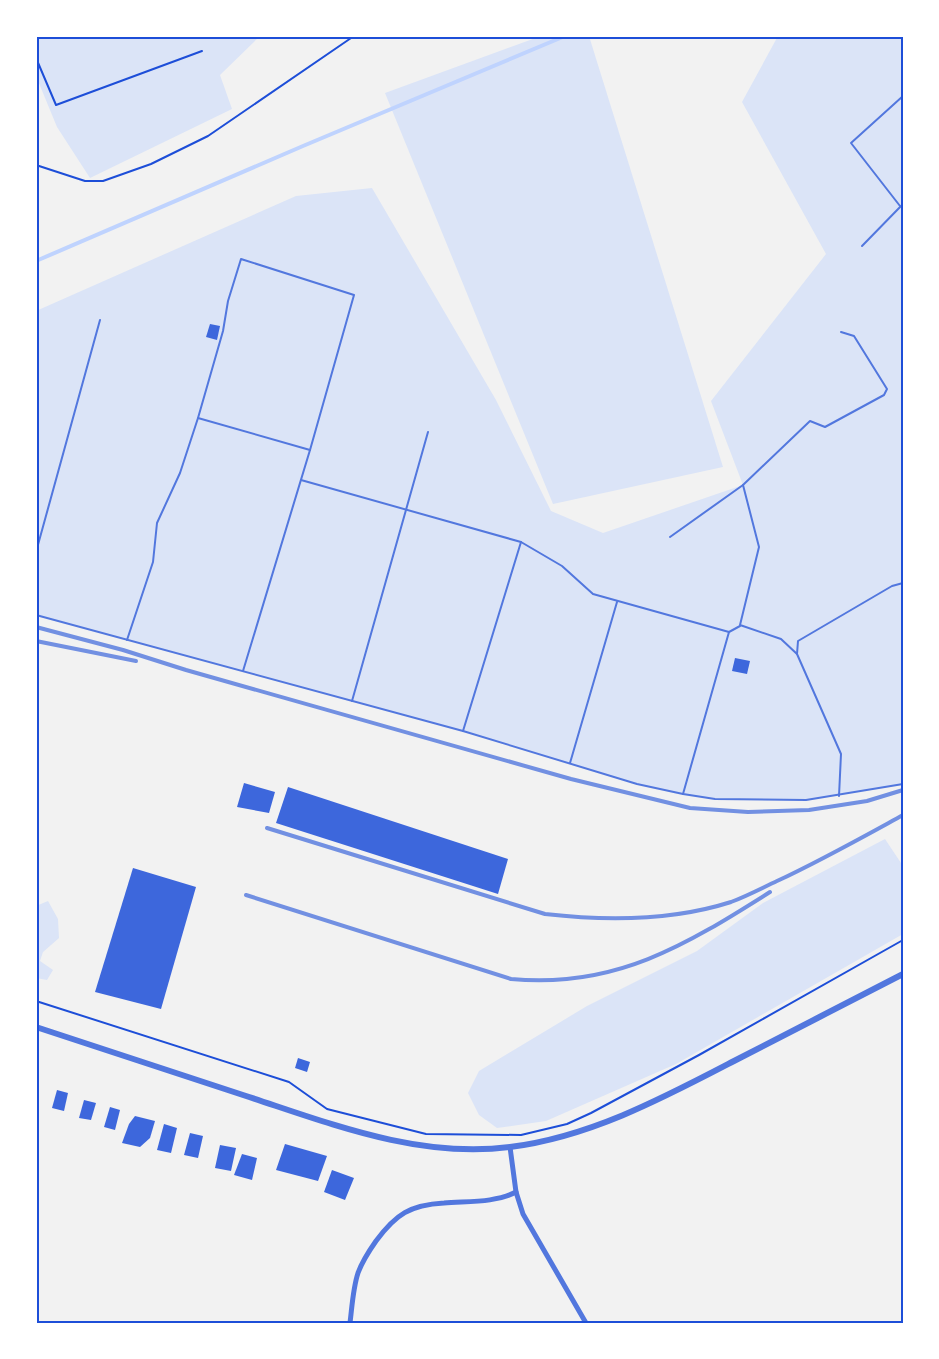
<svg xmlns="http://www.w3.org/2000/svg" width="939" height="1359" font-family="'IBM Plex Serif',serif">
<rect width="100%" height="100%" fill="#f2f2f2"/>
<g fill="#dbe4f7">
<polygon points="36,36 260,36 220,75 232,109 90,178 57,127 36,76"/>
<polygon points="541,36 589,36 723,467 553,504 385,93"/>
<polygon points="778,36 903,36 903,784 806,800 715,799 683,794 637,784 463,731 36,615 36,311 296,196 372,188 496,400 551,511 603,533 743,485 711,401 826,254 742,102"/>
<polygon points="885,839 903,866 903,934 676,1064 546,1121 497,1128 479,1115 468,1093 479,1071 587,1006 697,951 763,903"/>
<polygon points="48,901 58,919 59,938 43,952 40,961 53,970 47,980 36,978 36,906"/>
</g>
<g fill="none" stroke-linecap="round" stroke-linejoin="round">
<polyline stroke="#bfd3fe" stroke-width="4" points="36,261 303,146 565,36"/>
</g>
<g fill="#3d67dc">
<polygon points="210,324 220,326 217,340 206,337"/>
<polygon points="735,658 750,661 747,674 732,671"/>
<polygon points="244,783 275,792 269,813 237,807"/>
<polygon points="288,787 508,859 498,894 276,823"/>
<polygon points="133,868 196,887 161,1009 95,992"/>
<polygon points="298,1058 310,1062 307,1072 295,1068"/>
<polygon points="57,1090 68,1093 64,1111 52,1108"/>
<polygon points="84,1100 96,1103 91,1120 79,1118"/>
<polygon points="110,1107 120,1110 115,1130 104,1127"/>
<polygon points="135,1116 155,1121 150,1138 140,1147 122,1143 129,1124"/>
<polygon points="164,1124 177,1128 171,1153 157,1150"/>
<polygon points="190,1133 203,1136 198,1158 184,1155"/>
<polygon points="285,1144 327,1156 318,1181 276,1170"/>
<polygon points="220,1145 236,1148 231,1171 215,1168"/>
<polygon points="242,1154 257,1158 252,1180 234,1175"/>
<polygon points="332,1170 354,1178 345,1200 324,1192"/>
</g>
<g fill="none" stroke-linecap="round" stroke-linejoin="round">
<g stroke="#1d4ed8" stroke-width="2">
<polyline points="36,58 56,105 202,51"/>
<polyline points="36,165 85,181 103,181 151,164 208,136 354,36"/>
<polyline points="36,1001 289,1082 327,1109 426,1134 521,1135 567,1124 591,1113 699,1055 903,940"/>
</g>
<g stroke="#5277de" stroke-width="2">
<polyline points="900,206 851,143 903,96"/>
<polyline points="862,246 903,204"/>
<polyline points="198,418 310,450"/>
<polyline points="301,480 521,542 562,566 593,594 729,632"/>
<polyline points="743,485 759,547 740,625 781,639 797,654 841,754 839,796"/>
<polyline points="670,537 743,485 810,421 825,427 884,395 887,389 854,336 841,332"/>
<polyline points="36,552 100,320"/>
<polyline points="36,615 463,731 637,784 683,794 715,799 806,800 903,784"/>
<polyline points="127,640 153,562 157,523 180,473 198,418 223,331 228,301 241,259 354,295 310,450 243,671"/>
<polyline points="797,654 798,641 892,586 903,583"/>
<polyline points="352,701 428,432"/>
<polyline points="463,731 521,542"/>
<polyline points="570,763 617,602"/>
<polyline points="683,794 729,632 740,626"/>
</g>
<g stroke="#5277de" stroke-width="5">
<polyline points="510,1147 516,1192 523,1214 586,1323"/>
<path d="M 350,1323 C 352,1307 353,1288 358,1273 C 362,1262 369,1251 376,1241 C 396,1214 410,1205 444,1203 C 468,1201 495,1203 516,1192"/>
</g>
<path stroke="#5277de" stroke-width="6" d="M 36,1027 C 105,1050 174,1072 243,1095 C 329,1123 418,1159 510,1147 C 590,1137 663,1098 734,1061 C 790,1032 847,1003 903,974"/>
<g stroke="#7290e2" stroke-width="4">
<polyline points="36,627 123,650 186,670 571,779 690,808 748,812 809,810 867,801 903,790"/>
<polyline points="36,641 136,661"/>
<path d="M 267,828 L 545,914 C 606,921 672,921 731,902 C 747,896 762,888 777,881 C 820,861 861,838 903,815"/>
<path d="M 246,895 L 511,979 C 615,989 686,945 770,892"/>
</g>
</g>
<rect width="939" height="1359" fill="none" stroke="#ffffff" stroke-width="75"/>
<rect x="38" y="38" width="864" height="1284" fill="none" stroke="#1d4ed8" stroke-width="2"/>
</svg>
